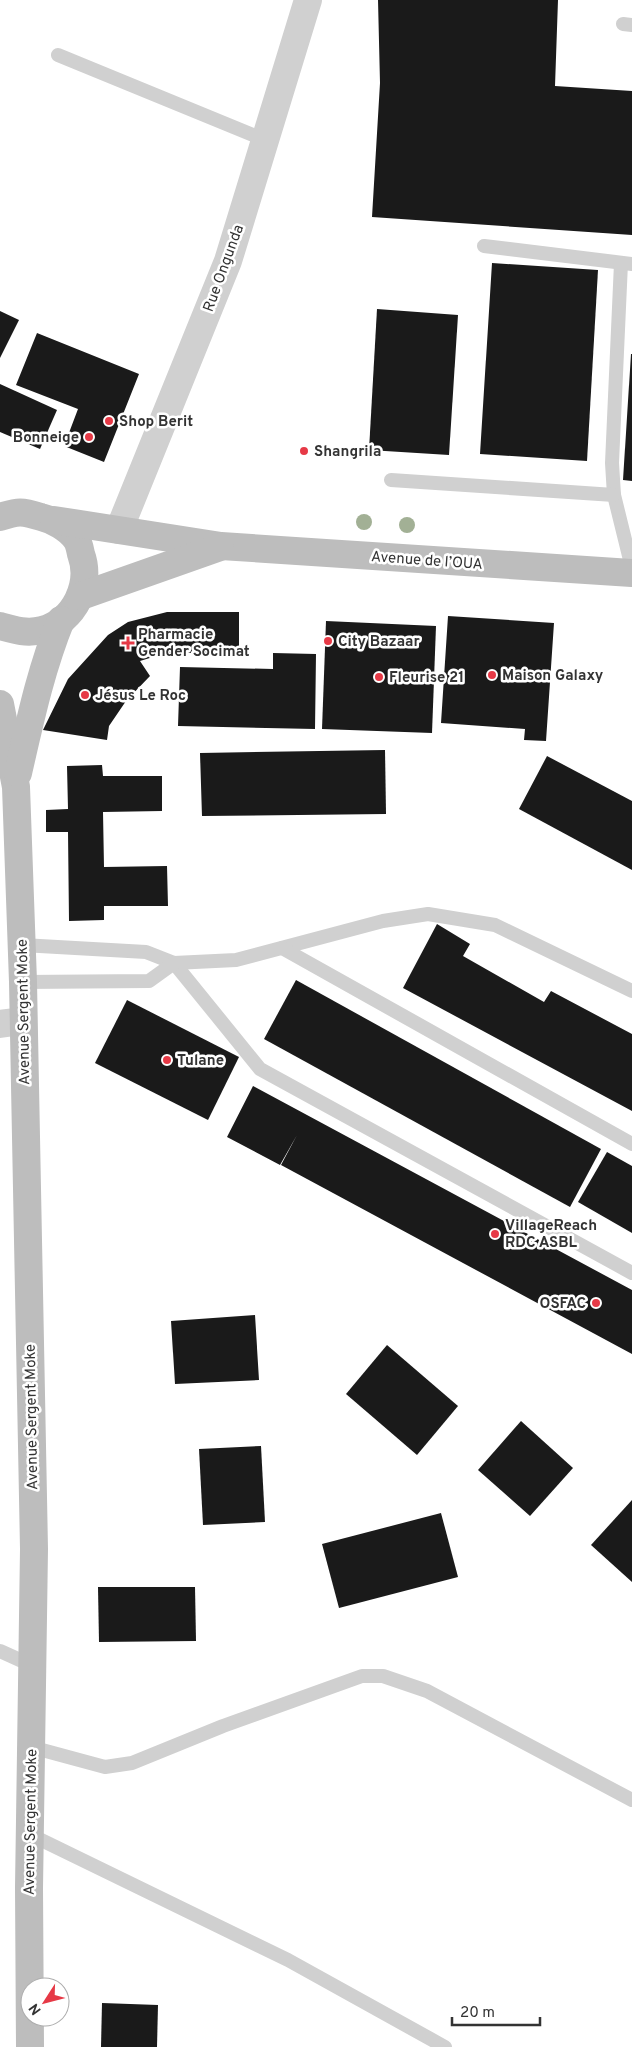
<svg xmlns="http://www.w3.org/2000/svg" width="632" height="2047" font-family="Overpass,sans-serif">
<rect width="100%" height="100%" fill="#fff"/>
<g fill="#1a1a1a">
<polygon points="378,0 558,0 555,86 632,91 632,235 372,217 380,83"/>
<polygon points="492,263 598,270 587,461 480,454"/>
<polygon points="377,309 458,315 449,455 369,450"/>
<polygon points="0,311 19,320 0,358"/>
<polygon points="37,333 139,374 104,462 64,446 78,409 16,385"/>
<polygon points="631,354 632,354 632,481 623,480"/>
<polygon points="0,384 57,410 40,449 0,432"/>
<polygon points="167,612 239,612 239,653 166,653 140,661 150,676 126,701 109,726 107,740 43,730 68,679 108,635 128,622"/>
<polygon points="448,616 554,623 546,741 524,740 525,729 441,723"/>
<polygon points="326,621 436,626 432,733 322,729"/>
<polygon points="273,653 316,654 315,729 178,726 180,667 273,669"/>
<polygon points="385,750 386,814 202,816 200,753"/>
<polygon points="547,756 632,801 632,870 519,809"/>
<polygon points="102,765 103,776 162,776 162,811 103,812 104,867 167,866 168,906 104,906 104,920 69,921 68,832 46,832 46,810 68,809 67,766"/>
<polygon points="437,924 470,944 463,956 544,1002 551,991 632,1034 632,1111 403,988"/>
<polygon points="296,980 601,1149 570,1207 264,1039"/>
<polygon points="127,1000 239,1057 208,1120 95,1063"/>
<polygon points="253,1086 632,1290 632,1354 281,1165 297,1135 280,1165 227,1137"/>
<polygon points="607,1152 632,1166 632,1233 578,1202"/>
<polygon points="255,1315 259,1380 175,1384 171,1321"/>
<polygon points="387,1345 458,1406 417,1455 346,1394"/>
<polygon points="521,1421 573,1468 530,1516 478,1470"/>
<polygon points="261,1446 265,1522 203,1525 199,1449"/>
<polygon points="632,1500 632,1582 591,1545"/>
<polygon points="441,1513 458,1577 339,1608 322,1544"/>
<polygon points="98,1587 195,1587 196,1641 99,1642"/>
<polygon points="102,2003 158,2005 157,2047 101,2047"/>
</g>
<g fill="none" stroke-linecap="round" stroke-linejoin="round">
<g stroke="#d0d0d0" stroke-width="14">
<polyline points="623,24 632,25"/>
<polyline points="58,55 265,140"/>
<polyline points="484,246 632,264"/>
<polyline points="621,263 612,463 614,495 632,568"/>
<polyline points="391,480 614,495"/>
<polyline points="22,945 146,952 174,963 236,960 383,921 428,914 495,925 632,991"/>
<polyline points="282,948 632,1144"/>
<polyline points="174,963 260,1069 632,1273"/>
<polyline points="23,982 149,981 174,963"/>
<polyline points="0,1651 31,1665"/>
<polyline points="31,1747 105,1767 132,1763 223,1726 362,1676 383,1676 427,1691 632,1800"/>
<polyline points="31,1835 288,1960 445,2047"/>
</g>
<g stroke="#d0d0d0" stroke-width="28">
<polyline points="119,530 228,261 308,0"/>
<polyline points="0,1024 22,1021"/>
</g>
<g stroke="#bdbdbd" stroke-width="28">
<path d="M 0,517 C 18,511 22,511 41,517 C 53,520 68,528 76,539 C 79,543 80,549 81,554 C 92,584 75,621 42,630 C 27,634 14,630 0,626"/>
<polyline points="54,520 221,546 632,573"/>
<polyline points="81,596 220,547"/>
<polyline points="0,704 16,787 23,982 34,1549 29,1888 30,2047"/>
<path d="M 18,773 C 30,721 41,669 61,620"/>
</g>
</g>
<g fill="#a2b095">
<circle cx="364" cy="522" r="8"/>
<circle cx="407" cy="525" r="8"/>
</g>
<g fill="#e63946" stroke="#fff" stroke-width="2">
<circle cx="109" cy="421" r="5"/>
<circle cx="89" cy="437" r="5"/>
<circle cx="304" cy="451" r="5"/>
<circle cx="328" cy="641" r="5"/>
<path d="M125.5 635.5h5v5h5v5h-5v5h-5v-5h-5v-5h5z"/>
<circle cx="492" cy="675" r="5"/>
<circle cx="379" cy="677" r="5"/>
<circle cx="85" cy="695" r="5"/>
<circle cx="167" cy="1060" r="5"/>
<circle cx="495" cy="1234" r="5"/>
<circle cx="596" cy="1303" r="5"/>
</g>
<g text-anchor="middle" stroke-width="5" stroke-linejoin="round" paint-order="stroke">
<g font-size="15" fill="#333" stroke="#fff">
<text transform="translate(223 268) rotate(-70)" y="5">Rue Ongunda</text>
<text transform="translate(427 560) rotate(4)" y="5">Avenue de l’OUA</text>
<text transform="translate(23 1012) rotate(-91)" y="5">Avenue Sergent Moke</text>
<text transform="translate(31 1417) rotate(-91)" y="5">Avenue Sergent Moke</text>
<text transform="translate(30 1822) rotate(-89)" y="5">Avenue Sergent Moke</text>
</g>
<g font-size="15" font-weight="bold" fill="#333" stroke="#fff" text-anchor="start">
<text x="119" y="426">Shop Berit</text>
<text x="79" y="442" text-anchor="end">Bonneige</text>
<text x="314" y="456">Shangrila</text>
<text x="138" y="639">Pharmacie<tspan x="138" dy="17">Gender Socimat</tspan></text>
<text x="338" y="646">City Bazaar</text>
<text x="502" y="680">Maison Galaxy</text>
<text x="389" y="682">Fleurise 21</text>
<text x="95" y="700">Jésus Le Roc</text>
<text x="177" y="1065">Tulane</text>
<text x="505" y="1230">VillageReach<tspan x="505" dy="17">RDC ASBL</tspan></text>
<text x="586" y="1308" text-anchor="end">OSFAC</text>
</g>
</g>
<g transform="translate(45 2002) rotate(234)"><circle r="24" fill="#ffffff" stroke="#adadad"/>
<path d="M0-4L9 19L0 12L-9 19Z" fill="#e63946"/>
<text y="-8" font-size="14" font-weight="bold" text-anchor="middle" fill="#333333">N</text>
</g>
<path d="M452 2017v8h88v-8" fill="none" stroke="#333333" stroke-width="2.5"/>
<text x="460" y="2017" font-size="15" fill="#333333" stroke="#ffffff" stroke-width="4" paint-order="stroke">20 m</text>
</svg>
